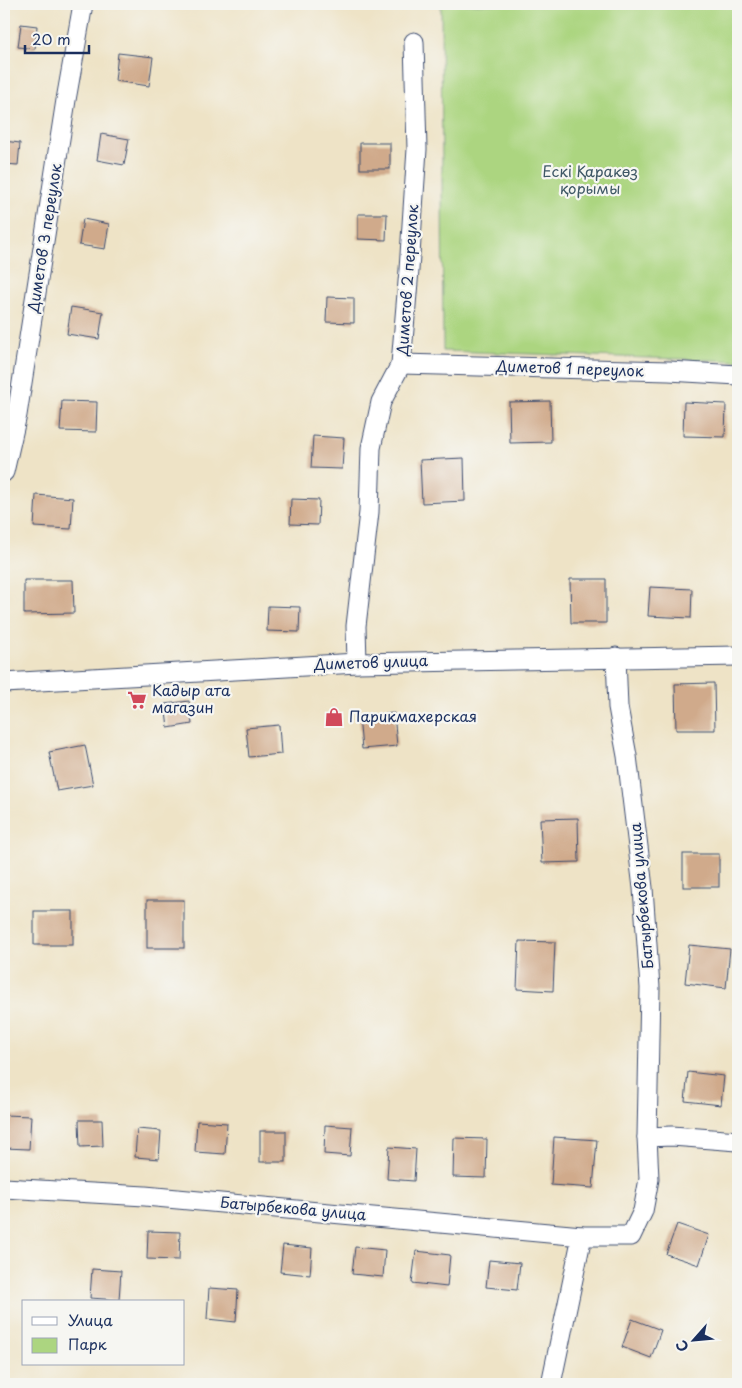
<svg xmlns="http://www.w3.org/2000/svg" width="742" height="1388" font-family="'Playpen Sans',sans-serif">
<rect width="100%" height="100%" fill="#f6f6f2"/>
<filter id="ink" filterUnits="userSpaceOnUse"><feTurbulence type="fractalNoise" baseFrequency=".02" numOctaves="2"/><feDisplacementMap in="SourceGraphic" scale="10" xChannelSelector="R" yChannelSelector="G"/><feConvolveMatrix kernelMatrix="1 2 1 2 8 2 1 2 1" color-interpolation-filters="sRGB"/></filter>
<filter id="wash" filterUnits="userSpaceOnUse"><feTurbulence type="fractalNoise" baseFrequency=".0096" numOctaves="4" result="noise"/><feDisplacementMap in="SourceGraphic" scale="20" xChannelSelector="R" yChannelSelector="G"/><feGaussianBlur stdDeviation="1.12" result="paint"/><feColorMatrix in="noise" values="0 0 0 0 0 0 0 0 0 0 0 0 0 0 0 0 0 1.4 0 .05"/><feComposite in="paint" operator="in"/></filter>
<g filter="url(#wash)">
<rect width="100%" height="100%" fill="#eee3c6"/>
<polygon fill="#acd580" stroke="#64826f" points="441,4 738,4 738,361 443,351"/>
<g id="blocks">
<g fill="#d0aa8b">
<polygon points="21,24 37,26 35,49 18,47"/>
<polygon points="118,53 153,57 149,86 115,81"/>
<polygon points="101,134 129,139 124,165 97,160"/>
<polygon points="4,141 20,143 18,165 4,164"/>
<rect x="360" y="143" width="30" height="26"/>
<polygon points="358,214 387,214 386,240 358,239"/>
<polygon points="83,219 109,224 105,249 79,245"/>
<polygon points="327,297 354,298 354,323 326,322"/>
<polygon points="71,307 103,312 99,339 67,334"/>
<polygon points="62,401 97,402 96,432 60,431"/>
<polygon points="550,401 551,442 510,443 509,402"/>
<polygon points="684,402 726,404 725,437 683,436"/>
<polygon points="313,436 344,438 342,469 311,468"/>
<polygon points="464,458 465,501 422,503 420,460"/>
<polygon points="36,495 73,498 71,529 34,527"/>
<polygon points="291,499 319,500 318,525 290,524"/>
<polygon points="570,579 606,579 606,623 571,623"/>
<polygon points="24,580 73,580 74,613 24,614"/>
<polygon points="650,587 692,589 691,618 648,616"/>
<polygon points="268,606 300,607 299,632 267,631"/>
<polygon points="714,683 715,730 676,730 675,684"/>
<polygon points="189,701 192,724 168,728 165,704"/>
<polygon points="394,713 397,746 362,749 359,716"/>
<polygon points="279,725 281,754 249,757 246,728"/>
<polygon points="85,745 93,785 57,791 49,752"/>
<polygon points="578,818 579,862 542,863 540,819"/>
<rect x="683" y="854" width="36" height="33"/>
<rect x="147" y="900" width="37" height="48"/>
<rect x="34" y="911" width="39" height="34"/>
<polygon points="519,941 555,942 553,991 517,989"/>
<polygon points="689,945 730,949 726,988 685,983"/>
<polygon points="688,1072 724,1076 721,1105 685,1101"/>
<polygon points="4,1115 31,1116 29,1149 4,1148"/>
<polygon points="79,1120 102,1120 103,1146 80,1147"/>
<polygon points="197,1121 227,1123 225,1154 195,1152"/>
<polygon points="325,1125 352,1127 350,1156 324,1154"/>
<polygon points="137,1129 161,1131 159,1159 135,1157"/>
<rect x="260" y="1131" width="26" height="31"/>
<polygon points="554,1137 597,1140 593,1188 551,1185"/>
<polygon points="454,1138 487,1139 486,1178 453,1177"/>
<polygon points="389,1147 416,1149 414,1181 387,1179"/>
<polygon points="677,1224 709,1235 699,1265 666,1254"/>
<polygon points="148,1231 180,1232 179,1260 147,1259"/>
<polygon points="283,1245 312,1248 310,1275 280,1272"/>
<polygon points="355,1247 385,1250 383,1277 352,1274"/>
<polygon points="416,1251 450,1255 447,1287 412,1283"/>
<polygon points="489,1260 520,1263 517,1290 486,1287"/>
<polygon points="92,1269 121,1271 119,1300 90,1298"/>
<polygon points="209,1288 238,1290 236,1322 207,1319"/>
<polygon points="632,1319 661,1330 651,1358 622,1347"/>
</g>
</g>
</g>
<g filter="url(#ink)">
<use href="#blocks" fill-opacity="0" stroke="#3b4a6e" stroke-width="1"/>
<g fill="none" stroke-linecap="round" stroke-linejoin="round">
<g stroke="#3b4a6e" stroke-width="21">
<g id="street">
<polyline points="401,364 669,371 738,375"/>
<polyline points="4,472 17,415 66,100 83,4"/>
<polyline points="357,663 356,626 369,512 371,448 381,402 401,364 409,270 417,149 414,42"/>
<polyline points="4,683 357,663 738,656"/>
<polyline points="647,1137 672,1136 738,1141"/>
<polyline points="4,1188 145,1196 582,1236"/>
<polyline points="551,1384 582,1236 631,1236 643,1211 649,1179 647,1137 650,988 643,888 627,756 618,707 616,657"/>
</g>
</g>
<use href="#street" stroke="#fff" stroke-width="19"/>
</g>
</g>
<defs>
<g id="supermarket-bare" transform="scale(1.5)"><path d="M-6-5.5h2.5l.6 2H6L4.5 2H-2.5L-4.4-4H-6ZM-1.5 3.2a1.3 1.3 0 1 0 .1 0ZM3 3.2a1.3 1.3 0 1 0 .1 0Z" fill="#d1495b" stroke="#f6f6f2" stroke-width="2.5" paint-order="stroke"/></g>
<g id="shop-bare" transform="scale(1.5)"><path d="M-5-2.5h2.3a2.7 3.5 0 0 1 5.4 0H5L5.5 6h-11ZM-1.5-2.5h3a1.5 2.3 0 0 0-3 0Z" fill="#d1495b" stroke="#f6f6f2" stroke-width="2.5" paint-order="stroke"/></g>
</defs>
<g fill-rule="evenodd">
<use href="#supermarket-bare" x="137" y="700"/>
<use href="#shop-bare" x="334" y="717"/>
</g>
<g text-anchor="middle" stroke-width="4.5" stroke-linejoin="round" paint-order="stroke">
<g font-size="15" fill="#3f5866" stroke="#f6f6f2">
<text x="590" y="177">Ескі Қаракөз<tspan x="590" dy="17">қорымы</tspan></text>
</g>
<g font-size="15" fill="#1b2f5e" stroke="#f6f6f2">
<text transform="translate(45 238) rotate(-81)" y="5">Диметов 3 переулок</text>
<text transform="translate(408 280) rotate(-86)" y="5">Диметов 2 переулок</text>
<text transform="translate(570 369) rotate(2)" y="5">Диметов 1 переулок</text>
<text transform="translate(371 663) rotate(-2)" y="5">Диметов улица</text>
<text transform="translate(642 896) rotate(-95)" y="5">Батырбекова улица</text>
<text transform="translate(293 1209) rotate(5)" y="5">Батырбекова улица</text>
</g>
<g font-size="15" fill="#1b2f5e" stroke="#f6f6f2" text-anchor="start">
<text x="152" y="696">Кадыр ата<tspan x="152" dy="17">магазин</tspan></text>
<text x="349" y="722">Парикмахерская</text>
</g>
</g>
<rect width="742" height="1388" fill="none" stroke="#f6f6f2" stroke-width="20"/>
<rect x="22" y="1300" width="162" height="65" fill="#f6f6f2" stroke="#9ea6b7"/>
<rect x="32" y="1317" width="25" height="8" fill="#ffffff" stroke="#9ea6b7"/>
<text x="68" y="1326" font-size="15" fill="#1b2f5e">Улица</text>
<rect x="32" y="1338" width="25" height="15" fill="#acd580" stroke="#9ea6b7"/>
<text x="68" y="1350" font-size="15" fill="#1b2f5e">Парк</text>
<g transform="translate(694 1340) rotate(243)" stroke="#f6f6f2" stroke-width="4" paint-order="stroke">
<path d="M0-4L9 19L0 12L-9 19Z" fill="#1b2f5e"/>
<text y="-8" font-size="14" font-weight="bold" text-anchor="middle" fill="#1b2f5e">С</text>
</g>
<path d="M25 45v8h64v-8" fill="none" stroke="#1b2f5e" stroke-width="2.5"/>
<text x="32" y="45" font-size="15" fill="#1b2f5e" stroke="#f6f6f2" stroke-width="4" paint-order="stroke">20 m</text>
</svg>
